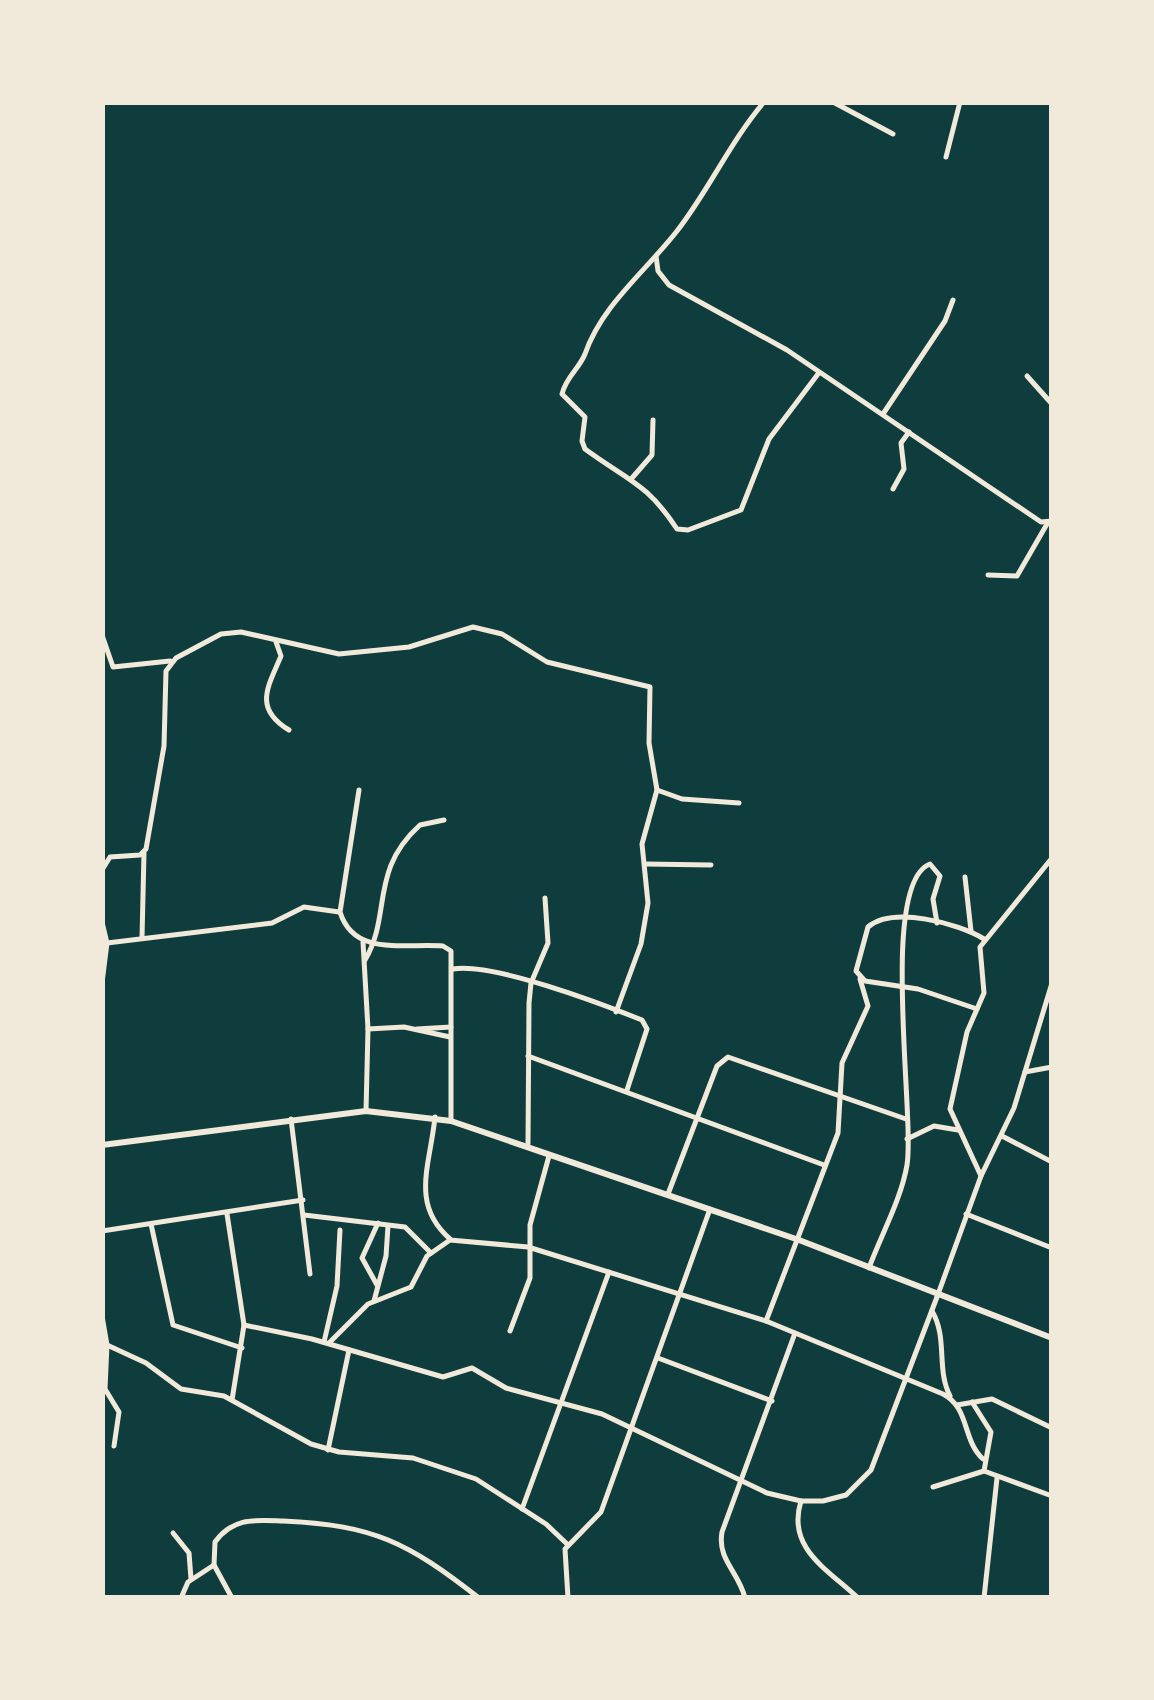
<svg xmlns="http://www.w3.org/2000/svg" width="1154" height="1700" font-family="Overpass,sans-serif">
<rect width="100%" height="100%" fill="#0f3d3e"/>
<g fill="none" stroke-linecap="round" stroke-linejoin="round">
<g stroke="#f1e9da" stroke-width="5">
<path d="M 764,102 C 730,142 709,190 677,231 C 645,272 602,305 585,354 C 579,369 566,377 562,394 L 585,417 L 582,441 L 585,449 C 627,480 647,483 677,529 L 688,530 L 741,510 L 769,439 L 818,374"/>
<polyline points="833,102 893,134"/>
<polyline points="946,157 960,102"/>
<polyline points="656,256 658,271 669,285 787,350 1041,522 1052,521"/>
<polyline points="1027,376 1052,404"/>
<polyline points="883,414 945,321 953,300"/>
<polyline points="632,478 652,455 653,420"/>
<polyline points="893,489 904,469 901,443 909,432"/>
<polyline points="988,575 1017,576 1047,524"/>
<polyline points="102,635 113,667 170,661"/>
<path d="M 276,642 L 281,656 C 268,687 253,708 289,730"/>
<path d="M 359,790 L 340,912 C 354,957 404,943 443,946 L 451,951 L 451,1121"/>
<polyline points="657,790 682,799 739,803"/>
<polyline points="645,864 711,865"/>
<polyline points="102,870 110,857 140,855 146,849 164,746 166,671 176,658 221,634 241,632 339,654 409,647 473,627 502,634 547,662 650,687 649,743 657,790 642,844 648,903 641,944 616,1012"/>
<polyline points="965,877 971,931"/>
<polyline points="102,922 107,943 102,983"/>
<polyline points="142,938 144,853"/>
<polyline points="363,942 368,1029 366,1111"/>
<polyline points="107,943 272,923 304,907 339,912"/>
<path d="M 365,960 C 392,914 369,871 420,825 L 444,820"/>
<path d="M 453,969 C 492,962 602,1004 642,1020 L 647,1029 L 627,1090"/>
<path d="M 977,1009 L 918,989 L 865,981 L 856,971 L 868,927 C 893,906 958,923 984,939"/>
<polyline points="368,1029 404,1027 450,1037"/>
<polyline points="417,1029 451,1027"/>
<polyline points="528,1056 824,1165"/>
<polyline points="1025,1072 1052,1067"/>
<path d="M 435,1117 C 430,1166 410,1204 450,1239"/>
<polyline points="291,1119 310,1274"/>
<polyline points="1002,1136 1052,1162"/>
<polyline points="907,1139 934,1126 958,1130"/>
<polyline points="528,1144 529,1003 531,983 548,943 545,898"/>
<polyline points="981,1176 1014,1108 1052,983"/>
<polyline points="668,1194 717,1066 728,1057 906,1119"/>
<polyline points="227,1214 244,1325 232,1400"/>
<polyline points="966,1214 1052,1248"/>
<polyline points="304,1215 405,1227 431,1253"/>
<polyline points="151,1224 173,1325 242,1348"/>
<polyline points="102,1231 303,1200"/>
<path d="M 869,1268 C 881,1235 901,1200 907,1165 C 915,1114 879,883 930,864 L 940,876 L 933,899 L 937,923"/>
<polyline points="377,1285 362,1258 378,1223"/>
<polyline points="374,1301 386,1256 388,1226"/>
<path d="M 932,1311 C 948,1338 936,1369 950,1396"/>
<polyline points="102,1316 107,1345 105,1389 119,1412 114,1446"/>
<polyline points="766,1321 838,1133 842,1063 868,1006 860,979"/>
<polyline points="244,1325 312,1339 443,1377 472,1368 506,1388 602,1414 767,1493 801,1501 823,1501 846,1495 871,1470 937,1297"/>
<polyline points="510,1331 530,1278 530,1225 549,1156"/>
<polyline points="324,1342 337,1286 340,1230"/>
<path d="M 329,1343 L 368,1304 L 411,1287 L 427,1256 L 450,1240 L 528,1247 L 766,1321 L 943,1394 C 970,1408 962,1440 983,1459"/>
<polyline points="107,1345 146,1363 181,1389 224,1396 311,1444 339,1452 413,1458 476,1479 546,1524 567,1544"/>
<polyline points="658,1358 772,1401"/>
<polyline points="972,1402 991,1432 984,1471"/>
<polyline points="957,1405 992,1399 1052,1428"/>
<polyline points="328,1450 349,1350"/>
<polyline points="933,1487 984,1471 1052,1496"/>
<path d="M 801,1501 C 786,1549 829,1570 858,1598"/>
<polyline points="522,1509 609,1272"/>
<polyline points="173,1533 189,1553 191,1579"/>
<polyline points="181,1598 188,1582 214,1565"/>
<path d="M 232,1598 L 214,1565 L 215,1542 C 233,1517 255,1520 283,1521 C 374,1525 407,1542 479,1598"/>
<polyline points="568,1598 565,1549 601,1512 710,1209"/>
<path d="M 745,1598 C 739,1572 717,1560 722,1532 L 795,1333"/>
<polyline points="984,1598 997,1478"/>
</g>
<polyline stroke="#f1e9da" stroke-width="5" points="937,1297 981,1176 950,1109 967,1032 984,993 980,947 1052,858"/>
<polyline stroke="#f1e9da" stroke-width="6" points="102,1145 366,1111 451,1121 799,1240 1052,1338"/>
</g>
<rect width="1154" height="1700" fill="none" stroke="#f1e9da" stroke-width="210"/>
</svg>
